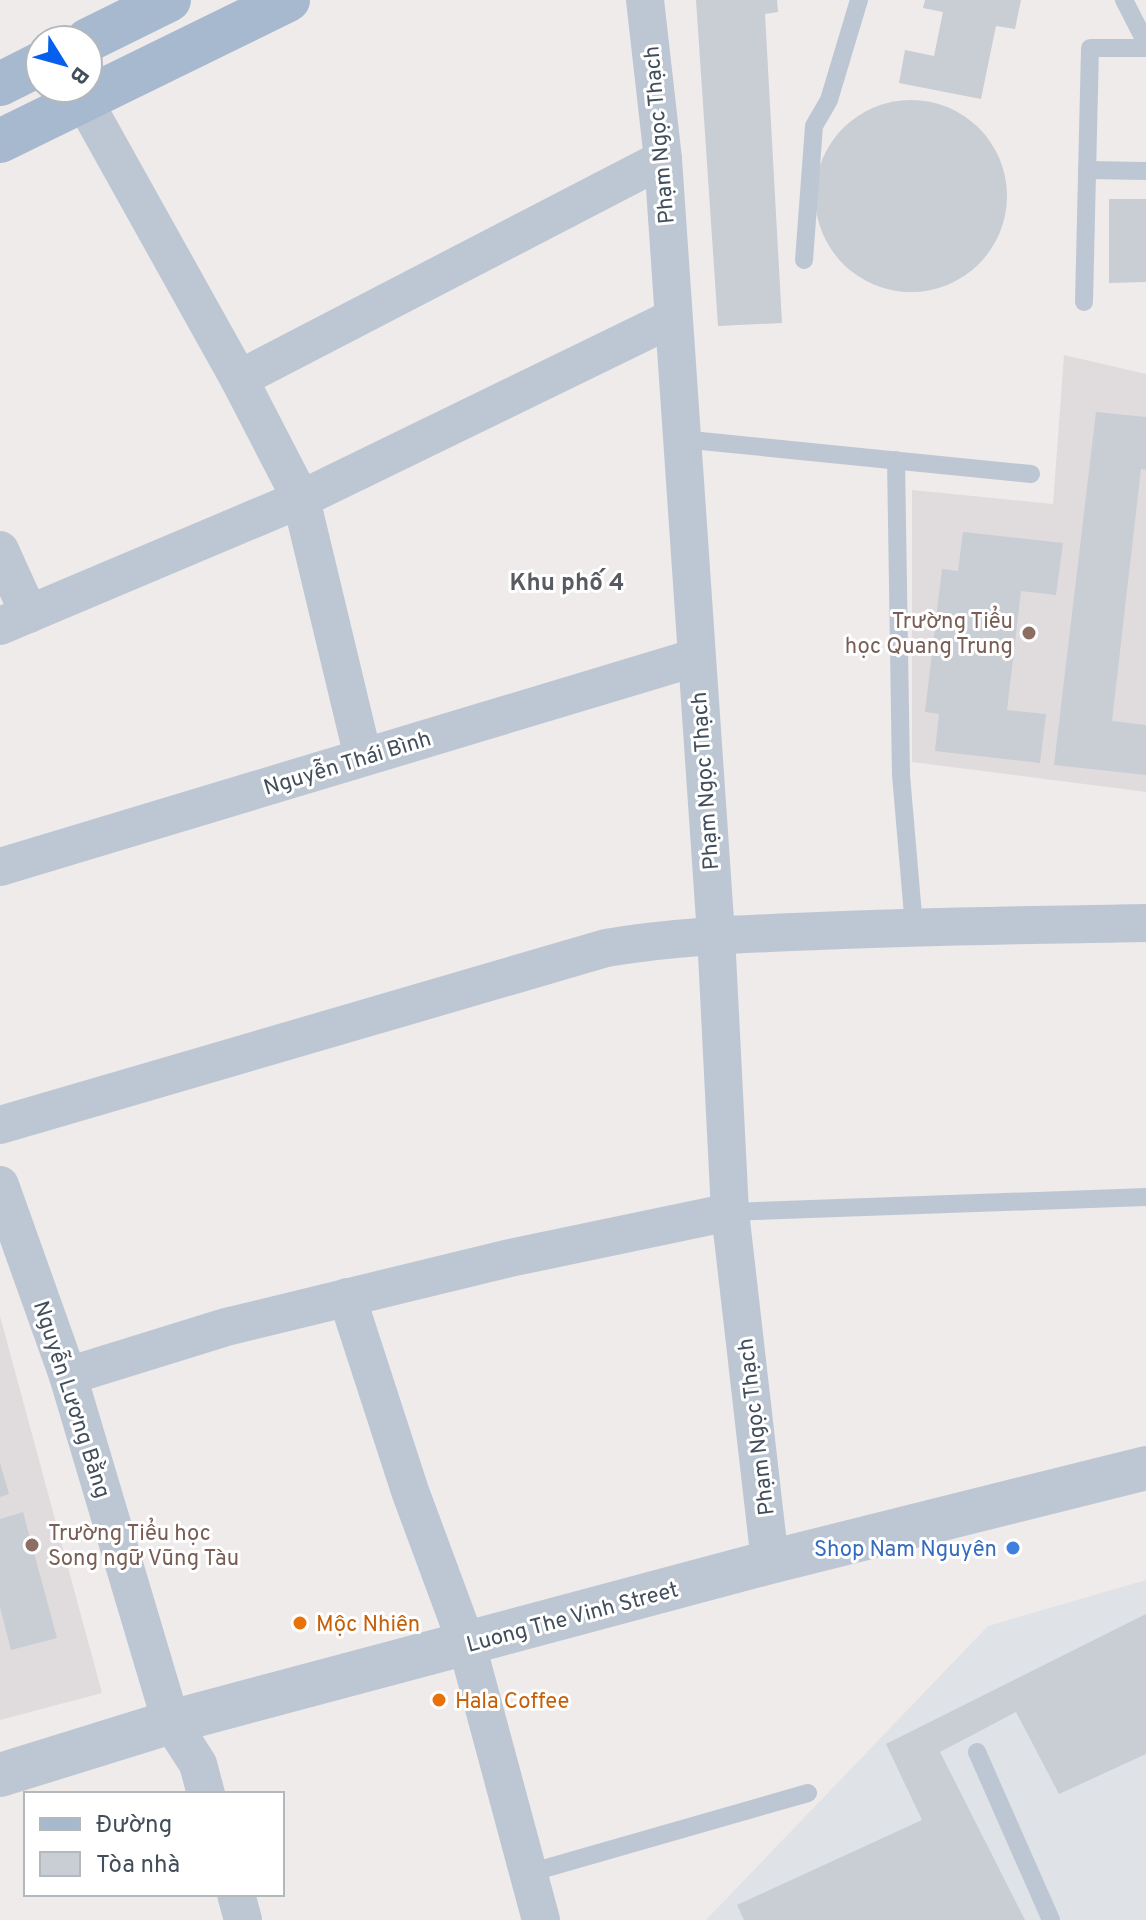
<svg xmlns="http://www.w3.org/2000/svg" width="1146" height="1920" font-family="Overpass,sans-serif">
<rect width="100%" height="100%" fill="#efebeb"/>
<g fill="#e0dcdd">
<polygon points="1064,355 1146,374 1146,792 912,762 912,490 1053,504"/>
<polygon points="0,1316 102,1693 0,1720"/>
</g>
<polygon fill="#dfe2e7" points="1146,1580 1146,1920 706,1920 988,1626"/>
<g fill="#c9cdd4">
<polygon points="696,0 777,0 778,12 765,14 782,323 718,326"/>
<polygon points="925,0 1021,0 1015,29 996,26 981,99 899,83 905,50 934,56 943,12 923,8"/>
<circle cx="911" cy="196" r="96"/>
<polygon points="1109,199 1146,199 1146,282 1109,283"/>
<polygon points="1096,412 1146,417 1146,470 1141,469 1112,721 1146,725 1146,775 1054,765"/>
<polygon points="963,532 1063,543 1056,595 1021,591 1007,710 1046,714 1040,763 935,751 939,714 925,712 942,569 958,571"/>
<polygon points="0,1463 9,1494 0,1497"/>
<polygon points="23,1512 57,1638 11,1650 0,1607 0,1519"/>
<polygon points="1146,1614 1146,1754 1059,1794 1016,1712 940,1752 1025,1920 744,1920 737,1905 922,1820 886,1744"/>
</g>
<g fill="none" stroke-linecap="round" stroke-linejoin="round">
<g stroke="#bdc7d3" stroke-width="18">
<polyline points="1124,0 1146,43"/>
<polyline points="1087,170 1146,171"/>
<polyline points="804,260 814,126 829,100 859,0"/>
<polyline points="1084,302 1090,48 1146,48"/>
<polyline points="681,439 1031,474"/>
<polyline points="896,460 901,775 914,927"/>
<polyline points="730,1212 1146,1197"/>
<polyline points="977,1752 1051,1920"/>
<polyline points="529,1873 808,1793"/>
</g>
<g stroke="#bdc7d3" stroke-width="38">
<polyline points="645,0 663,159 716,935 730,1212 770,1562"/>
<polyline points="84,101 239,379 301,499 363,757"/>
<polyline points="239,379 663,159"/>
<polyline points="0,550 29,614"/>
<polyline points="0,626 301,499 673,318"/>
<polyline points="0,867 694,658"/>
<path d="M 0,1125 L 606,948 C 677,936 747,934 818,931 C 927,926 1037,925 1146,923"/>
<polyline points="0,1185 68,1376 171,1722 198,1764 206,1794"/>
<polyline points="347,1297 410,1491 467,1645 541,1920"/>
<polyline points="68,1376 226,1327 510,1258 730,1212"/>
<polyline points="236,1894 243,1920"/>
</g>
<polyline stroke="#bdc7d3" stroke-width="44" points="0,1775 171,1722 770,1562 1146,1468"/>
<g stroke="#a7b9ce" stroke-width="44">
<polyline points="88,40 169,0"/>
<polyline points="0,84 40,64"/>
<polyline points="0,141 288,0"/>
</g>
</g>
<g fill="#8d6e63" stroke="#fff" stroke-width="3">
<circle cx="1029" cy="633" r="8"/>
<circle cx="32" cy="1545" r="8"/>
</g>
<circle fill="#3f7fe0" stroke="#fff" stroke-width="3" cx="1013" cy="1548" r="8"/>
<g fill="#e8710a" stroke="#fff" stroke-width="3">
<circle cx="300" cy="1623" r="8"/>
<circle cx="439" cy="1700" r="8"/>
</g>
<g text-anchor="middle" stroke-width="6" stroke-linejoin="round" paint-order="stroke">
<g font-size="22" fill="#424e5b" stroke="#fff">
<text transform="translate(658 135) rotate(-95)" y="8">Phạm Ngọc Thạch</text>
<text transform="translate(347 762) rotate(-17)" y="8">Nguyễn Thái Bình</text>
<text transform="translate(704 781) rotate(-94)" y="8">Phạm Ngọc Thạch</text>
<text transform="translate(73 1399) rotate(72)" y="8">Nguyễn Lương Bằng</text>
<text transform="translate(755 1427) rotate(-97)" y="8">Phạm Ngọc Thạch</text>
<text transform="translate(572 1616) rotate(-15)" y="8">Luong The Vinh Street</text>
</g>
<g font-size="22" fill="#785e54" stroke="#fff" text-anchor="end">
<text x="1013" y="628">Trường Tiểu<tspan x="1013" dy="25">học Quang Trung</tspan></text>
<text x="48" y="1540" text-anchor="start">Trường Tiểu học<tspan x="48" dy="25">Song ngữ Vũng Tàu</tspan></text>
</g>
<g font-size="22" fill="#366cbe" stroke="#fff" text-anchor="end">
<text x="997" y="1556">Shop Nam Nguyên</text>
</g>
<g font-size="22" fill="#c56008" stroke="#fff" text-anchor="start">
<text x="316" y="1631">Mộc Nhiên</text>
<text x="455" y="1708">Hala Coffee</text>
</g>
<g font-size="24" font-weight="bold" fill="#585b61" stroke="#fff">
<text x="567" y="590">Khu phố 4</text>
</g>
</g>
<rect x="24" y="1792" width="260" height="104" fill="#ffffff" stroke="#b3b8bd" stroke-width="2"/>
<rect x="40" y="1818" width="40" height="12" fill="#a7b9ce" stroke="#b3b8bd" stroke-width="2"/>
<text x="96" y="1832" font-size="24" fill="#424e5b">Đường</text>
<rect x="40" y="1852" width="40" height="24" fill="#c9cdd4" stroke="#b3b8bd" stroke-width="2"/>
<text x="96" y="1872" font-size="24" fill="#424e5b">Tòa nhà</text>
<g transform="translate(64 64) rotate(127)"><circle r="38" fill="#ffffff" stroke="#b3b8bd" stroke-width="2"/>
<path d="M0-6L14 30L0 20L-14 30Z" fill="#0660ed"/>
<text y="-12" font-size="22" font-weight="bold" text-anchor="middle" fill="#424e5b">B</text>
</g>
</svg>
